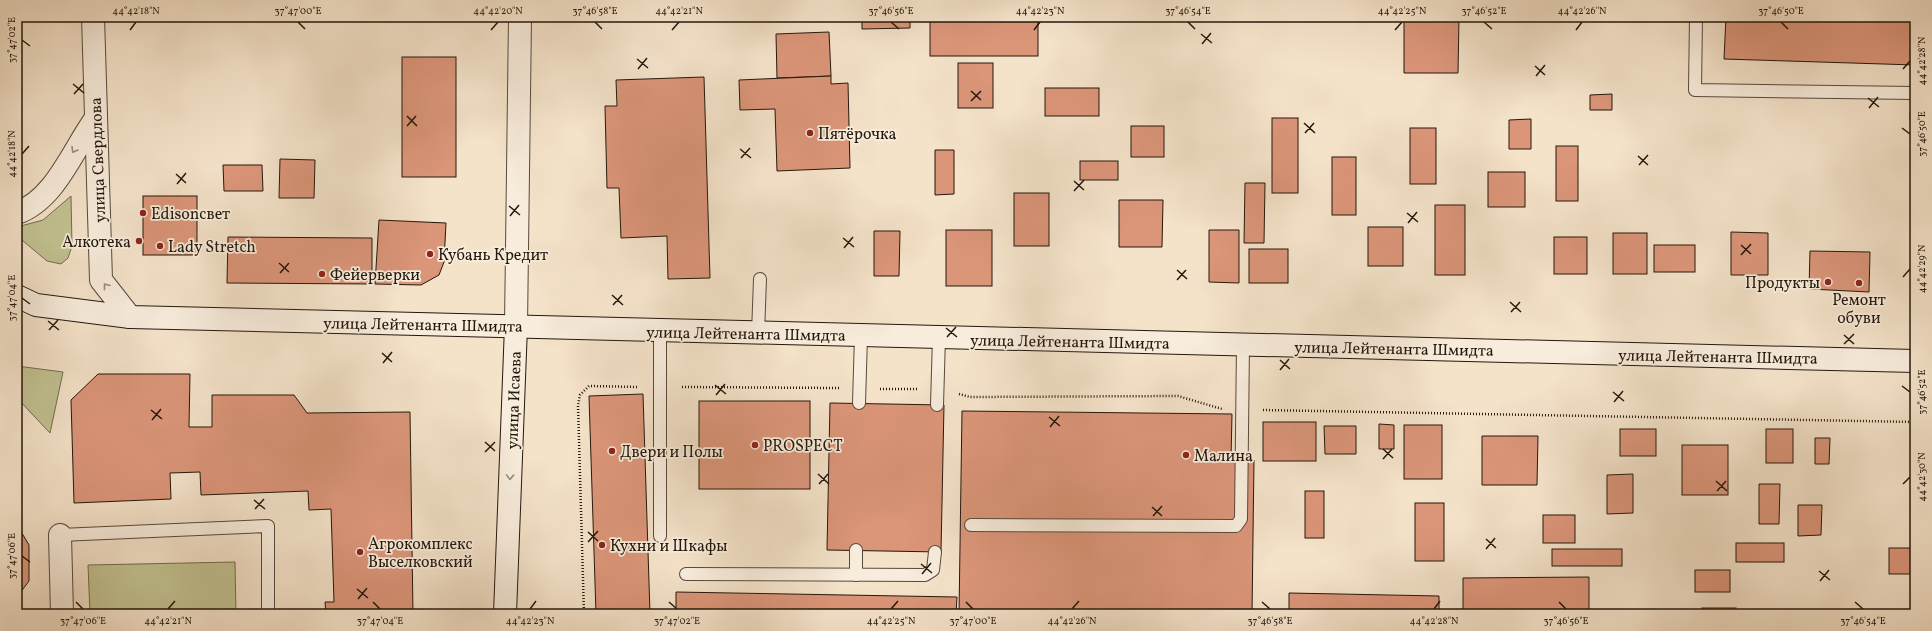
<svg xmlns="http://www.w3.org/2000/svg" width="1932" height="631" font-family="Vollkorn,serif">
<rect width="100%" height="100%" fill="#f4e2c9"/>
<filter id="stains"><feTurbulence type="fractalNoise" baseFrequency=".005" numOctaves="4"/><feColorMatrix values="0 0 0 0 .2 0 0 0 0 .09 0 0 0 0 .02 0 0 0 .5 -.17"/></filter>
<radialGradient id="worn" r=".72"><stop offset=".6" stop-color="#630" stop-opacity="0"/><stop offset="1" stop-color="#630" stop-opacity=".3"/></radialGradient>
<g fill="#c2c191" stroke="#726c4e">
<polygon points="71,196 72,246 68,258 61,264 47,261 17,236 17,227 43,220"/>
<polygon points="17,366 63,372 50,433 17,398"/>
<polygon points="235,562 236,614 90,614 88,565"/>
</g>
<g fill="#db9579" stroke="#23180c">
<polygon points="601,17 670,17 670,19 601,21"/>
<polygon points="862,17 910,17 910,28 862,29"/>
<rect x="930" y="17" width="108" height="39"/>
<polygon points="1404,17 1459,17 1458,73 1404,73"/>
<polygon points="1726,17 1915,17 1915,65 1724,59"/>
<polygon points="829,32 831,76 777,78 776,34"/>
<rect x="402" y="57" width="54" height="120"/>
<rect x="958" y="63" width="35" height="45"/>
<polygon points="831,76 831,84 848,83 850,168 777,171 775,109 740,110 739,80"/>
<polygon points="704,77 710,278 668,279 667,236 621,238 619,188 607,188 605,106 617,106 616,80"/>
<rect x="1045" y="88" width="54" height="28"/>
<polygon points="1612,94 1612,110 1590,110 1590,95"/>
<polygon points="1910,113 1915,113 1915,141 1911,141"/>
<rect x="1272" y="118" width="26" height="75"/>
<polygon points="1531,119 1531,149 1509,149 1509,120"/>
<rect x="1131" y="126" width="33" height="31"/>
<rect x="1410" y="128" width="26" height="56"/>
<rect x="1556" y="146" width="22" height="55"/>
<polygon points="935,150 954,150 954,194 935,195"/>
<rect x="1332" y="157" width="24" height="58"/>
<polygon points="280,159 315,160 314,198 279,198"/>
<rect x="1080" y="161" width="38" height="19"/>
<polygon points="223,165 262,165 263,191 224,191"/>
<rect x="1488" y="172" width="37" height="35"/>
<polygon points="1245,183 1265,183 1264,243 1244,243"/>
<rect x="1014" y="193" width="35" height="53"/>
<rect x="143" y="196" width="54" height="59"/>
<polygon points="1119,200 1163,200 1162,247 1119,247"/>
<rect x="1435" y="205" width="30" height="70"/>
<polygon points="379,220 446,223 444,262 439,275 421,285 375,284"/>
<rect x="1368" y="227" width="35" height="39"/>
<rect x="946" y="230" width="46" height="56"/>
<polygon points="1209,230 1239,230 1239,283 1209,282"/>
<polygon points="874,231 900,231 899,276 874,276"/>
<polygon points="1731,232 1768,233 1768,275 1731,275"/>
<rect x="1613" y="233" width="34" height="41"/>
<polygon points="228,237 372,238 372,284 227,283"/>
<rect x="1554" y="237" width="33" height="37"/>
<rect x="1654" y="245" width="41" height="27"/>
<rect x="1249" y="249" width="39" height="34"/>
<polygon points="1810,251 1870,252 1869,292 1809,289"/>
<polygon points="98,374 190,374 189,427 212,427 212,395 294,395 307,413 410,412 413,614 326,614 325,602 334,602 331,509 309,510 308,491 201,495 200,472 170,473 171,499 74,503 71,400"/>
<polygon points="643,394 650,614 596,614 589,396"/>
<rect x="699" y="401" width="111" height="88"/>
<polygon points="830,403 944,405 941,552 827,550"/>
<polygon points="962,411 1232,414 1231,459 1254,460 1252,614 959,614"/>
<rect x="1263" y="422" width="53" height="39"/>
<polygon points="1379,424 1394,425 1394,449 1379,449"/>
<rect x="1404" y="425" width="38" height="54"/>
<polygon points="1324,426 1356,426 1356,454 1325,454"/>
<rect x="1620" y="429" width="36" height="27"/>
<rect x="1766" y="429" width="27" height="34"/>
<polygon points="1482,436 1538,436 1537,485 1482,485"/>
<polygon points="1815,438 1830,438 1829,464 1815,464"/>
<rect x="1682" y="445" width="46" height="50"/>
<polygon points="1633,474 1633,513 1607,514 1607,475"/>
<polygon points="1759,484 1780,484 1779,524 1759,524"/>
<rect x="1305" y="491" width="19" height="47"/>
<rect x="1415" y="503" width="29" height="58"/>
<polygon points="1798,505 1822,505 1821,535 1798,536"/>
<rect x="1543" y="515" width="32" height="28"/>
<polygon points="17,525 29,545 29,581 17,597"/>
<rect x="1736" y="543" width="48" height="19"/>
<rect x="1889" y="548" width="26" height="26"/>
<rect x="1552" y="549" width="70" height="17"/>
<rect x="1695" y="570" width="35" height="22"/>
<polygon points="1589,577 1589,614 1463,614 1463,578"/>
<polygon points="676,592 957,597 956,614 676,614"/>
<polygon points="1289,593 1439,596 1439,614 1289,614"/>
<rect x="1702" y="608" width="34" height="6"/>
</g>
<g fill="none" stroke-linecap="round" stroke-linejoin="round">
<g stroke="#574a3b" stroke-width="14">
<g id="lane">
<polyline points="1696,17 1695,90 1915,93"/>
<polyline points="758,333 760,279"/>
<polyline points="859,403 861,336"/>
<polyline points="937,405 939,337"/>
<polyline points="971,525 1236,526 1241,519 1243,345"/>
<polyline points="60,535 268,526 268,614"/>
<polyline points="660,536 660,331"/>
<polyline points="686,574 925,575 933,570 935,552"/>
<polyline points="856,575 856,550"/>
</g>
</g>
<g stroke="#574a3b" stroke-width="24">
<g id="street">
<polyline points="93,17 101,280 130,317"/>
<path d="M 17,213 C 56,199 73,149 96,118"/>
<polyline points="516,326 520,17"/>
<polyline points="60,535 62,614"/>
</g>
</g>
<g stroke="#23180c" stroke-width="24">
<g id="secondary">
<polyline points="17,296 36,305 130,317 1915,361"/>
<polyline points="505,614 516,326"/>
</g>
</g>
<g stroke="#23180c" stroke-width="2.5" stroke-dasharray="1 2" stroke-linecap="butt">
<polyline points="682,387 839,388"/>
<polyline points="880,389 917,389"/>
<polyline points="959,394 970,397 1178,396 1222,409"/>
<polyline points="1263,410 1915,422"/>
<polyline points="584,614 578,405 580,395 589,386 639,387"/>
</g>
<use href="#lane" stroke="#f8ecdc" stroke-width="12"/>
<use href="#street" stroke="#f8ecdc" stroke-width="22"/>
<use href="#secondary" stroke="#f8ecdc" stroke-width="22"/>
</g>
<defs><path id="oneway-chevron" d="M-2-3.5L2.5 0L-2 3.5" fill="none" stroke-width="1.6" stroke-linecap="round" stroke-linejoin="round"/></defs>
<g stroke="#988d7e">
<use href="#oneway-chevron" transform="translate(74 150) rotate(121)"/>
<use href="#oneway-chevron" transform="translate(106 286) rotate(-128)"/>
<use href="#oneway-chevron" transform="translate(510 477) rotate(92)"/>
</g>
<path fill="none" stroke="#23180c" stroke-width="1.5" d="M 298,22 L 305,29M 595,22 L 602,29M 891,22 L 899,29M 1188,22 L 1195,29M 1484,22 L 1492,29M 1781,22 L 1788,29M 130,30 L 136,22M 491,30 L 498,22M 672,30 L 679,22M 1034,30 L 1040,22M 1395,30 L 1402,22M 1576,30 L 1582,22M 1201,34 L 1212,43M 22,40 L 30,46M 1202,44 L 1211,33M 637,59 L 648,68M 1535,66 L 1545,75M 638,69 L 647,58M 1903,69 L 1910,61M 1536,76 L 1545,65M 73,84 L 84,93M 971,91 L 981,100M 74,94 L 83,84M 1868,98 L 1879,107M 971,101 L 981,91M 1869,108 L 1878,97M 407,116 L 417,126M 1304,123 L 1315,133M 407,126 L 416,116M 1902,128 L 1910,134M 1305,133 L 1314,123M 740,149 L 751,158M 22,154 L 29,146M 1638,156 L 1648,165M 741,158 L 750,148M 1639,165 L 1648,155M 176,174 L 186,183M 1074,181 L 1084,190M 177,184 L 186,173M 1074,191 L 1084,180M 509,206 L 520,215M 1407,213 L 1418,222M 510,216 L 519,205M 1408,223 L 1417,212M 843,238 L 854,247M 1741,245 L 1751,254M 844,248 L 853,237M 1741,255 L 1751,244M 279,263 L 289,272M 1177,270 L 1187,279M 280,273 L 289,263M 1903,277 L 1910,269M 1177,280 L 1186,270M 612,295 L 623,305M 22,298 L 30,304M 1510,302 L 1521,312M 613,305 L 622,295M 1511,312 L 1520,302M 48,321 L 59,330M 946,328 L 957,337M 49,330 L 58,320M 1844,335 L 1854,344M 947,337 L 956,327M 1844,344 L 1854,334M 382,353 L 392,362M 1280,360 L 1290,369M 383,363 L 392,352M 1280,370 L 1289,359M 715,385 L 726,394M 1902,386 L 1910,392M 1613,392 L 1624,401M 716,395 L 725,384M 1614,402 L 1623,391M 151,410 L 162,419M 1049,417 L 1060,426M 152,420 L 161,409M 1050,427 L 1059,416M 485,442 L 495,451M 1383,449 L 1393,458M 485,452 L 495,442M 1383,459 L 1392,449M 818,474 L 829,484M 1716,481 L 1727,491M 819,484 L 828,474M 1903,484 L 1910,477M 1717,491 L 1726,481M 254,500 L 265,509M 1152,507 L 1162,516M 255,509 L 264,499M 1153,516 L 1162,506M 588,532 L 598,541M 1486,539 L 1496,548M 588,542 L 598,531M 1486,549 L 1495,538M 22,556 L 30,562M 921,564 L 932,573M 1819,571 L 1830,580M 922,574 L 931,563M 1820,581 L 1829,570M 357,589 L 368,598M 358,599 L 367,588M 76,602 L 83,609M 373,602 L 380,609M 669,602 L 677,609M 966,602 L 973,609M 1262,602 L 1270,609M 1559,602 L 1566,609M 1855,602 L 1863,609M 168,609 L 175,601M 530,609 L 536,601M 891,609 L 898,601M 1072,609 L 1079,601M 1434,609 L 1440,601"/>
<g fill="#8f2418" stroke="#f8ecdc" stroke-width="1.5">
<circle cx="810" cy="133" r="4"/>
<circle cx="143" cy="213" r="4"/>
<circle cx="139" cy="241" r="4"/>
<circle cx="160" cy="246" r="4"/>
<circle cx="430" cy="254" r="4"/>
<circle cx="322" cy="274" r="4"/>
<circle cx="1828" cy="282" r="4"/>
<circle cx="1859" cy="283" r="4"/>
<circle cx="755" cy="445" r="4"/>
<circle cx="612" cy="451" r="4"/>
<circle cx="1186" cy="455" r="4"/>
<circle cx="602" cy="545" r="4"/>
<circle cx="360" cy="552" r="4"/>
</g>
<g text-anchor="middle" stroke-width="3.5" stroke-linejoin="round" paint-order="stroke">
<g font-size="16" fill="#23180c" stroke="#f8ecdc" text-anchor="start">
<text x="818" y="139">Пятёрочка</text>
<text x="151" y="219">Edisonсвет</text>
<text x="131" y="247" text-anchor="end">Алкотека</text>
<text x="168" y="252">Lady Stretch</text>
<text x="438" y="260">Кубань Кредит</text>
<text x="330" y="280">Фейерверки</text>
<text x="1820" y="288" text-anchor="end">Продукты</text>
<text x="1859" y="305" text-anchor="middle">Ремонт<tspan x="1859" dy="18">обуви</tspan></text>
<text x="763" y="451">PROSPECT</text>
<text x="620" y="457">Двери и Полы</text>
<text x="1194" y="461">Малина</text>
<text x="368" y="549">Агрокомплекс<tspan x="368" dy="18">Выселковский</tspan></text>
<text x="610" y="551">Кухни и Шкафы</text>
</g>
<g font-size="16" fill="#23180c" stroke="#f8ecdc">
<text transform="translate(97 160) rotate(-92)" y="6">улица Свердлова</text>
<text transform="translate(423 324) rotate(1)" y="6">улица Лейтенанта Шмидта</text>
<text transform="translate(746 333) rotate(1)" y="6">улица Лейтенанта Шмидта</text>
<text transform="translate(1070 341) rotate(1)" y="6">улица Лейтенанта Шмидта</text>
<text transform="translate(1394 348) rotate(1)" y="6">улица Лейтенанта Шмидта</text>
<text transform="translate(1718 356) rotate(1)" y="6">улица Лейтенанта Шмидта</text>
<text transform="translate(513 400) rotate(-88)" y="6">улица Исаева</text>
</g>
</g>
<rect width="1932" height="631" fill="none" stroke="#f4e2c9" stroke-width="44"/>
<rect x="22" y="22" width="1888" height="587" fill="none" stroke="#23180c" stroke-width="1.5"/>
<g font-size="10" text-anchor="middle" fill="#23180c">
<text x="136" y="14">44°42'18"N</text>
<text x="298" y="14">37°47'00"E</text>
<text x="498" y="14">44°42'20"N</text>
<text x="595" y="14">37°46'58"E</text>
<text x="679" y="14">44°42'21"N</text>
<text x="891" y="14">37°46'56"E</text>
<text x="1040" y="14">44°42'23"N</text>
<text x="1188" y="14">37°46'54"E</text>
<text x="1402" y="14">44°42'25"N</text>
<text x="1484" y="14">37°46'52"E</text>
<text x="1582" y="14">44°42'26"N</text>
<text x="1781" y="14">37°46'50"E</text>
<text transform="translate(11 40) rotate(-90)" y="4">37°47'02"E</text>
<text transform="translate(1921 61) rotate(-90)" y="4">44°42'28"N</text>
<text transform="translate(1921 134) rotate(-90)" y="4">37°46'50"E</text>
<text transform="translate(11 154) rotate(-90)" y="4">44°42'18"N</text>
<text transform="translate(1921 269) rotate(-90)" y="4">44°42'29"N</text>
<text transform="translate(11 298) rotate(-90)" y="4">37°47'04"E</text>
<text transform="translate(1921 392) rotate(-90)" y="4">37°46'52"E</text>
<text transform="translate(1921 477) rotate(-90)" y="4">44°42'30"N</text>
<text transform="translate(11 556) rotate(-90)" y="4">37°47'06"E</text>
<text x="83" y="624">37°47'06"E</text>
<text x="168" y="624">44°42'21"N</text>
<text x="380" y="624">37°47'04"E</text>
<text x="530" y="624">44°42'23"N</text>
<text x="677" y="624">37°47'02"E</text>
<text x="891" y="624">44°42'25"N</text>
<text x="973" y="624">37°47'00"E</text>
<text x="1072" y="624">44°42'26"N</text>
<text x="1270" y="624">37°46'58"E</text>
<text x="1434" y="624">44°42'28"N</text>
<text x="1566" y="624">37°46'56"E</text>
<text x="1863" y="624">37°46'54"E</text>
</g>
<rect width="100%" height="100%" filter="url(#stains)"/>
<rect width="100%" height="100%" fill="url(#worn)"/>
</svg>
